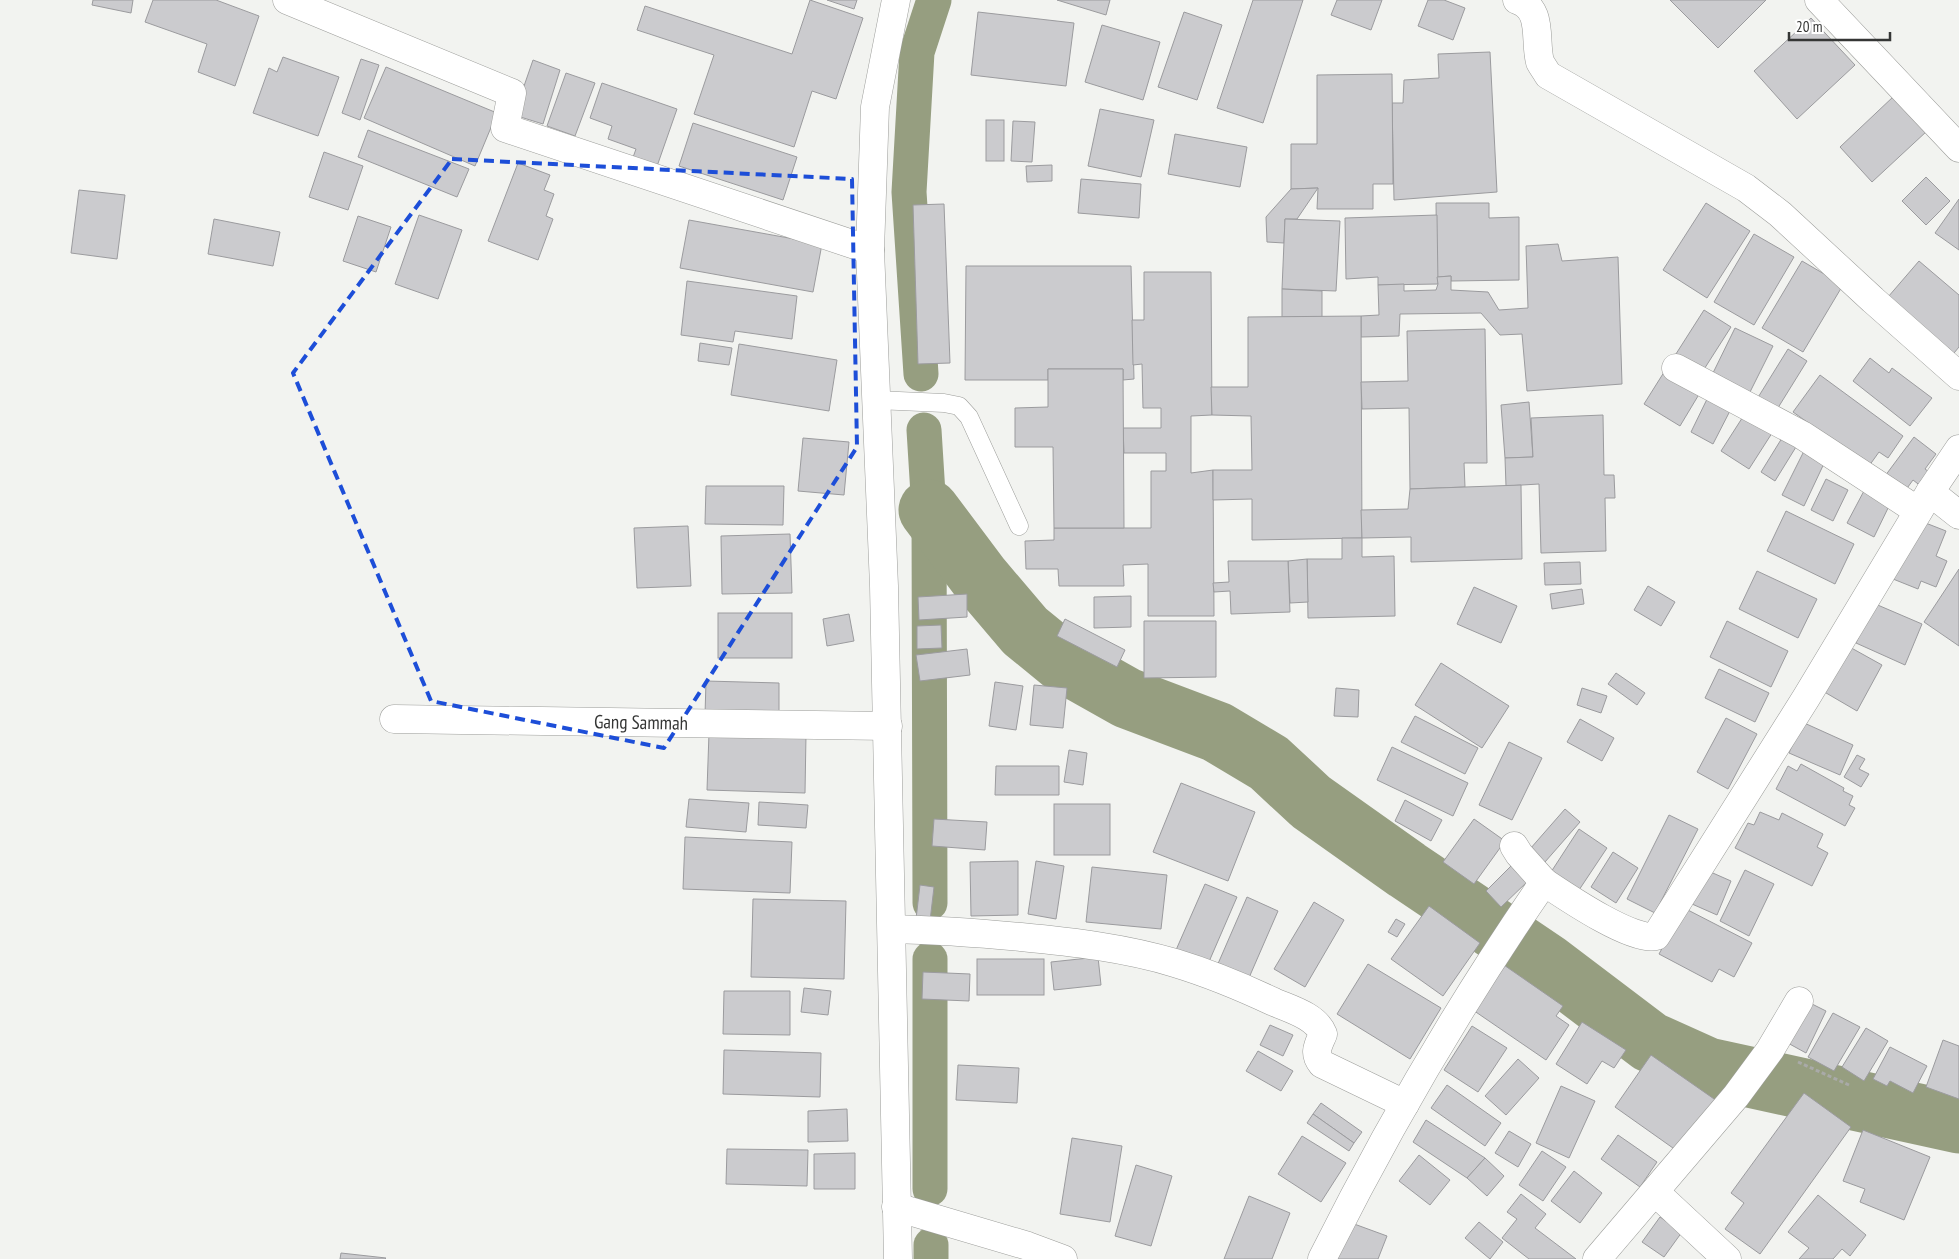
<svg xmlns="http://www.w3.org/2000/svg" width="1959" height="1259" font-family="'PT Sans Narrow',sans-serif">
<rect width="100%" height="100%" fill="#f2f3f0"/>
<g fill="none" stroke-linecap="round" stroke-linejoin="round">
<g stroke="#969e80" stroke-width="35">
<polyline points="921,374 909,192 917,52 934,0"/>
<polyline points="924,430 929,510 930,903"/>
<polyline points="930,959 930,1189"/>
<polyline points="931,1245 931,1259"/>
</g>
<polyline stroke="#969e80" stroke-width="61" points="929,510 980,578 1025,631 1063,662 1127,698 1217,732 1269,763 1311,802 1407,870 1547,964 1650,1042 1708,1068 1959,1123"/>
</g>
<g fill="#cbcbce" stroke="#9b9b9e">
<polygon points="93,0 133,0 131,13 92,5"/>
<polygon points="153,0 216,0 259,16 235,86 198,72 207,44 145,22"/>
<polygon points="810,0 863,18 836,99 812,91 794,147 694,114 714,55 637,30 645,6 792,54"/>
<polygon points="827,0 857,0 854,9"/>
<polygon points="1057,0 1110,0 1106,15"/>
<polygon points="1253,0 1303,0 1263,123 1217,108"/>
<polygon points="1337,0 1382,0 1371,30 1331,15"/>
<polygon points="1428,0 1444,0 1465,8 1453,40 1418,26"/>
<polygon points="1670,0 1766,0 1718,48"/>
<polygon points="978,12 1074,23 1066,86 971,75"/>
<polygon points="1184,12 1222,25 1197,100 1158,87"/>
<polygon points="1811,18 1855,65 1797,119 1754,71"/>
<polygon points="1102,25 1160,42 1143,100 1085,82"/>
<polygon points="1490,52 1497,192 1394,200 1392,103 1403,103 1404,80 1439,78 1438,54"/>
<polygon points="283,57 339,77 318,136 253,113 269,68 277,72"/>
<polygon points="361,59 379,65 360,120 342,113"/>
<polygon points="533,60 560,70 543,124 514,115"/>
<polygon points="386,67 497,113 475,166 364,118"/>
<polygon points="566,73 595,83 575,136 547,126"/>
<polygon points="1392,74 1393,184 1373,184 1373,209 1317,209 1318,188 1291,189 1291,144 1317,144 1317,75"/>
<polygon points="602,83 677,109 655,172 631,163 636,149 608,139 612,126 590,118"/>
<polygon points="1894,96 1927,131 1872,182 1840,147"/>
<polygon points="1100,109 1154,120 1141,177 1088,166"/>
<rect x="986" y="120" width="18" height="41"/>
<polygon points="1013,121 1035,122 1032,162 1011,161"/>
<polygon points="693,123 797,157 783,200 679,166"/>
<polygon points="368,130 469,169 457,197 358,157"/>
<polygon points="1175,134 1247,147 1240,187 1168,174"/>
<polygon points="324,152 363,166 348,210 309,197"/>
<polygon points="518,163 550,175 544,190 554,194 546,216 553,219 538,260 488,241"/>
<polygon points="1052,165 1052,181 1027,182 1026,166"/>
<polygon points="1926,177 1950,201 1926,225 1902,201"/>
<polygon points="1081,179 1141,184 1139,218 1078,213"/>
<polygon points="1318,188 1297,219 1285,219 1284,243 1267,242 1266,217 1291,189"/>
<polygon points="79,190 125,195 117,259 71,253"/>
<polygon points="1959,199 1959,250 1935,233"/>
<polygon points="1436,203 1489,203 1489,218 1519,217 1519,280 1451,281 1451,276 1437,277"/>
<polygon points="1706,203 1750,231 1707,298 1663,270"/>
<polygon points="944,204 950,363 918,364 913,205"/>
<polygon points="419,215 462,230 438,299 395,284"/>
<polygon points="1437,215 1438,284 1378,285 1378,277 1346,279 1345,218"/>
<polygon points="358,216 391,227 376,272 343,261"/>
<polygon points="214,219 280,232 273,266 208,254"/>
<polygon points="1285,219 1340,221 1336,291 1282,289"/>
<polygon points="689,220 822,244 813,292 680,268"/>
<polygon points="1754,234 1794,257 1754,325 1714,302"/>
<polygon points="1558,244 1562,261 1618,257 1622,384 1527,391 1522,334 1500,335 1481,313 1400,314 1399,336 1361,337 1361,316 1379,315 1378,285 1404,284 1404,291 1436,290 1438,284 1437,277 1451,276 1451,290 1488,292 1499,310 1528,308 1526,246"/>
<polygon points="1802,261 1843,285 1803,352 1762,328"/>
<polygon points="1919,261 1959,295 1959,347 1954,353 1888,297"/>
<polygon points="966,266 1131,266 1134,379 1123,380 1123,369 1048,369 1048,380 965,380"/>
<polygon points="1144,272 1211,272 1212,415 1191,416 1191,473 1213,470 1214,616 1148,616 1148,564 1123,565 1124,586 1059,586 1058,569 1026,569 1025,541 1054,540 1054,528 1151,528 1151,471 1166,471 1166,453 1124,453 1123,428 1161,428 1161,408 1143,408 1142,364 1133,365 1132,320 1144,320"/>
<polygon points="687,281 797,296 792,339 735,331 733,342 681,335"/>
<polygon points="1282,289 1322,291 1322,317 1282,317"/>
<polygon points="1704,310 1731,327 1701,374 1674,357"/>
<polygon points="1361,316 1362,538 1252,540 1252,499 1213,500 1213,470 1252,470 1251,416 1212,415 1211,387 1248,387 1248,317"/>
<polygon points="1735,328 1773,346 1749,394 1712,375"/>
<polygon points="1485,329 1487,463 1464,463 1465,487 1410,489 1409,408 1362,409 1361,382 1408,381 1407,331"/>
<polygon points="700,343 732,348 729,365 698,361"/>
<polygon points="739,344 837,360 829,411 731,395"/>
<polygon points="1788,349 1807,361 1776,411 1757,399"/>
<polygon points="1870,358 1889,373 1892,368 1932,398 1910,426 1853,381"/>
<polygon points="1048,369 1123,369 1124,528 1054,528 1053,447 1015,447 1015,408 1048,407"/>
<polygon points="1666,369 1701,391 1680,426 1644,404"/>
<polygon points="1820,375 1903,436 1888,458 1879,452 1869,466 1793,412"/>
<polygon points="1710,393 1733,405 1713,444 1691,432"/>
<polygon points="1529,402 1533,457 1505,458 1501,405"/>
<polygon points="1746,412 1774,430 1749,469 1721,451"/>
<polygon points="1603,415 1604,475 1614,475 1615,498 1605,498 1606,551 1541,553 1539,484 1506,486 1505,458 1533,457 1531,418"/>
<polygon points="1914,437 1936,454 1925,469 1932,474 1922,487 1913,480 1905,491 1885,476"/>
<polygon points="803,438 849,442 844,495 798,491"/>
<polygon points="1782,438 1796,447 1775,481 1761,472"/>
<polygon points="1807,445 1828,455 1804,506 1782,495"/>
<polygon points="1826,479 1848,490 1833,521 1811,510"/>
<polygon points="1521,485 1522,559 1411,562 1411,537 1362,538 1361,510 1408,509 1410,489"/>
<polygon points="706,486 784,486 783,525 705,524"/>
<polygon points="1865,489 1891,502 1874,537 1847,523"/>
<polygon points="1786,511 1854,544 1835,584 1767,551"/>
<polygon points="1918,520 1946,531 1936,556 1947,561 1936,587 1921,581 1918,589 1893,579"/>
<polygon points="688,526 691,586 637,588 634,528"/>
<polygon points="790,534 792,593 722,594 721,536"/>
<polygon points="1342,538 1362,538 1362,557 1394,556 1395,616 1308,618 1307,559 1342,559"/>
<polygon points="1307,559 1308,602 1290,603 1288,561"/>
<polygon points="1228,561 1288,561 1290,612 1231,614 1230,591 1214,592 1213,583 1229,582"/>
<polygon points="1580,562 1581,584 1545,585 1544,563"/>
<polygon points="1959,569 1959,646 1924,622"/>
<polygon points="1757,571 1817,599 1798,638 1739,609"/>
<polygon points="1648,586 1675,602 1661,626 1634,610"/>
<polygon points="1474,587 1517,606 1501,643 1457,624"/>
<polygon points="1582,589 1584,604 1552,609 1550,594"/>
<polygon points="967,594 967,617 919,620 918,597"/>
<polygon points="1131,596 1131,627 1094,628 1094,597"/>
<polygon points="1873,603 1922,624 1905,665 1856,643"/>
<rect x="718" y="613" width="74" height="45"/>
<polygon points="849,614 854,641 827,646 823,619"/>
<polygon points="1065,619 1125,650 1117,667 1057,636"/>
<polygon points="1144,621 1216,621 1216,677 1144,678"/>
<polygon points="1727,621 1788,651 1771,687 1710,657"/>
<polygon points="941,625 942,648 917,649 917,626"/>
<polygon points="1846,645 1882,665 1857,711 1821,690"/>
<polygon points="967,649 970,675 920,681 916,655"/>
<polygon points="1441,663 1509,706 1482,748 1415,705"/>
<polygon points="1719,669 1769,693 1755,722 1705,698"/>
<polygon points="1616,673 1645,693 1637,705 1608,684"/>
<polygon points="706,681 779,683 779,716 705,715"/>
<polygon points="995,682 1023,686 1016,730 989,726"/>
<polygon points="1034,685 1067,688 1063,728 1030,725"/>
<polygon points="1336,688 1359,690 1358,717 1334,716"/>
<polygon points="1582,688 1607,696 1601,713 1577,705"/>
<polygon points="1415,716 1478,748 1465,774 1401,742"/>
<polygon points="1726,718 1757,734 1728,789 1697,772"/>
<polygon points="1580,719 1614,738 1602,761 1567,742"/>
<polygon points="1802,722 1853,745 1840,775 1789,753"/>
<polygon points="709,733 806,735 805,793 707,790"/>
<polygon points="1509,742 1542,758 1512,820 1479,805"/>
<polygon points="1392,747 1468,783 1453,816 1377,780"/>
<polygon points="1069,750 1087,753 1083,785 1064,782"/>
<polygon points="1857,755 1865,759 1859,769 1869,774 1861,787 1844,777"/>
<polygon points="1801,764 1844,788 1843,791 1853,796 1849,805 1855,808 1845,826 1776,789 1788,766 1797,771"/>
<polygon points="996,766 1059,766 1059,795 995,795"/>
<polygon points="1181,783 1255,812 1228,881 1153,852"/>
<polygon points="689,799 749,803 746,832 686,827"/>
<polygon points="1405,800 1442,820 1431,841 1395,821"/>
<polygon points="759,802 808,805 806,828 758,825"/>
<rect x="1054" y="804" width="56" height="51"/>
<polygon points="1565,809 1580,822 1545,862 1530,849"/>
<polygon points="1760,812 1779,820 1782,813 1823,834 1817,847 1828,853 1812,886 1735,848 1748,823 1754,825"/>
<polygon points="1669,815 1698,829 1655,913 1627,899"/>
<polygon points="934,819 987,822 985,850 932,846"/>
<polygon points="1474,819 1505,841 1474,884 1443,862"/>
<polygon points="1579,829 1607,848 1579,890 1551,872"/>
<polygon points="685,837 792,842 790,893 683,889"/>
<polygon points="1613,852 1638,868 1616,903 1591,887"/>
<polygon points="1018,861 1018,915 971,916 970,862"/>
<polygon points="1036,861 1064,866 1056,919 1028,914"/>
<polygon points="1511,866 1527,882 1501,907 1486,891"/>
<polygon points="1092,867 1167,875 1161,929 1086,922"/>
<polygon points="1706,870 1731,881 1717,915 1692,904"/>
<polygon points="1745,870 1774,884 1749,936 1720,921"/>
<polygon points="1205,884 1237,897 1208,964 1176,950"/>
<polygon points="920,885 934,887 930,921 916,919"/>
<polygon points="1247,897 1278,911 1248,980 1217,966"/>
<polygon points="753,899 846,901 844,979 751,977"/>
<polygon points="1314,902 1344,920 1305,987 1274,969"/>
<polygon points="1429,906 1480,943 1443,996 1391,959"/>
<polygon points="1684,908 1752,943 1734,977 1719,969 1712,982 1659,954"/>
<polygon points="1396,919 1405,924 1397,937 1388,932"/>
<polygon points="1098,957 1101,985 1054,990 1051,962"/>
<rect x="977" y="959" width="67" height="36"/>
<polygon points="1501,963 1563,1006 1556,1016 1569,1025 1546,1060 1470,1008"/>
<polygon points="1368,964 1441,1008 1410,1059 1337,1014"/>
<polygon points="923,972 970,974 969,1001 922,999"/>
<polygon points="804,988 831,991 828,1015 801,1012"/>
<polygon points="724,991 790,991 790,1035 723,1034"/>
<polygon points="1806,1001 1826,1011 1806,1053 1786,1042"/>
<polygon points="1833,1013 1860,1027 1834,1071 1808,1057"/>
<polygon points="1582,1022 1626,1050 1614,1068 1602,1061 1587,1084 1556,1064"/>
<polygon points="1270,1025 1293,1035 1283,1056 1260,1045"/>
<polygon points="1472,1026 1507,1048 1478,1092 1444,1070"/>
<polygon points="1866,1028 1888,1041 1864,1081 1842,1067"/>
<polygon points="1943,1040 1959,1046 1959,1099 1926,1087"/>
<polygon points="1890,1047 1927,1066 1913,1093 1890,1081 1887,1086 1873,1079"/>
<polygon points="724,1050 821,1053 820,1097 723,1094"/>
<polygon points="1258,1051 1293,1071 1281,1091 1246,1071"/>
<polygon points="1651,1055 1717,1101 1680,1153 1615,1107"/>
<polygon points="1518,1059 1539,1078 1506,1115 1485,1096"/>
<polygon points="958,1065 1019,1068 1017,1103 956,1100"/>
<polygon points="1447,1085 1501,1123 1485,1146 1431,1108"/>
<polygon points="1561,1086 1595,1101 1569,1158 1536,1143"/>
<polygon points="1804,1093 1851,1127 1760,1254 1725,1229 1744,1203 1731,1193"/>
<polygon points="1321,1103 1362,1132 1354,1143 1313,1114"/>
<polygon points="847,1109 848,1141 808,1142 808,1111"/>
<polygon points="1313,1114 1354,1143 1349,1151 1307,1123"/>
<polygon points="1426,1120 1485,1158 1467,1178 1413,1142"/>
<polygon points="1863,1130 1930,1157 1904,1220 1860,1202 1865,1189 1843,1181"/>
<polygon points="1509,1131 1531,1144 1518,1167 1495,1153"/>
<polygon points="1618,1135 1657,1162 1640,1187 1601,1159"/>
<polygon points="1302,1136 1346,1163 1321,1202 1278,1174"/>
<polygon points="1072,1138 1122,1146 1110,1222 1060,1214"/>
<polygon points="727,1149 808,1150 807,1186 726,1184"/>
<polygon points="1542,1151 1566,1167 1543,1201 1519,1185"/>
<polygon points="855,1153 855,1189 814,1189 814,1154"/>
<polygon points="1419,1155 1450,1180 1430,1205 1399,1181"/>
<polygon points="1485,1158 1504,1176 1487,1196 1467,1178"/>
<polygon points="1136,1165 1172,1176 1151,1246 1115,1236"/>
<polygon points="1574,1171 1602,1193 1580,1223 1551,1201"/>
<polygon points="1521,1194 1546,1214 1535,1228 1576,1259 1529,1259 1502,1238 1517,1219 1507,1212"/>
<polygon points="1818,1195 1866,1235 1850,1256 1842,1249 1833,1259 1799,1259 1809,1248 1788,1232"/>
<polygon points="1249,1196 1290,1213 1272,1259 1224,1259"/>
<polygon points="1660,1217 1682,1232 1664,1257 1642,1242"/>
<polygon points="1346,1221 1387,1236 1378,1259 1331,1259"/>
<polygon points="1479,1222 1503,1242 1490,1259 1465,1238"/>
<polygon points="341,1253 386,1258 385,1259 340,1259"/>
</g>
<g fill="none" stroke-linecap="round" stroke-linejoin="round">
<g stroke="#9c9d9a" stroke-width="19">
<polyline id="lane" points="876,400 944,403 959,406 969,417 1019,526"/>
</g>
<g stroke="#9c9d9a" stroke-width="29">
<g id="street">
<polyline points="287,0 512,93 505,128 870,250"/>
<path d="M 1517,0 C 1544,9 1534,40 1540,62 C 1542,66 1546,71 1548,75 L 1746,188 L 1780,214 L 1873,300 L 1959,376"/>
<polyline points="1819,0 1959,148"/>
<polyline points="1676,368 1802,435 1918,511"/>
<polyline points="1959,449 1930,492 1959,515"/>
<polyline points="394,719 888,726"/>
<polyline points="1514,846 1519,854 1544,882"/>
<path d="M 892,929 C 936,930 978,933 1021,937 C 1073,942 1125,948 1175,963 C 1208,973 1242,987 1274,1002 C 1290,1009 1316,1016 1323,1034 C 1318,1046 1313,1053 1322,1064 L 1405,1104"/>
<polyline points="1655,1192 1727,1259"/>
<polyline points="896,1207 1028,1246 1063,1259"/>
<path d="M 1322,1259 C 1387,1129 1461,1002 1544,882 C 1565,896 1634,943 1656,936 L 1806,698 L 1930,492"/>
<polyline points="1597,1259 1736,1096 1770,1050 1799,1001"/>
</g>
</g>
<g stroke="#9c9d9a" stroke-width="29">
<polyline id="primary" points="896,0 875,107 870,250 884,586 898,1259"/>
</g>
<polyline stroke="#a9aaa8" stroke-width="3" stroke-dasharray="4 2.5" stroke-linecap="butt" points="1798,1062 1849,1085"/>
<use href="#lane" stroke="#fff" stroke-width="18"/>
<use href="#street" stroke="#fff" stroke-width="28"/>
<use href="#primary" stroke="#fff" stroke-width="28"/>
</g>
<path fill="none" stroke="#1d4ed8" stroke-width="4" stroke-dasharray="10 6" stroke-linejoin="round" d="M 452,159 L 852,179 L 857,447 L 664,748 L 431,701 L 293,373 Z"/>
<g text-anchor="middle" stroke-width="4.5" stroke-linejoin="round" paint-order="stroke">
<g font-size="19" fill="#353635" stroke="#fff">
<text transform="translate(641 722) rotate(1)" y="7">Gang Sammah</text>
</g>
</g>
<path d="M1789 32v8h101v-8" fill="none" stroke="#353635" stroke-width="2.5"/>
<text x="1796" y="32" font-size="15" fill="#353635" stroke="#ffffff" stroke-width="4" paint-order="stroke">20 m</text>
</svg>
